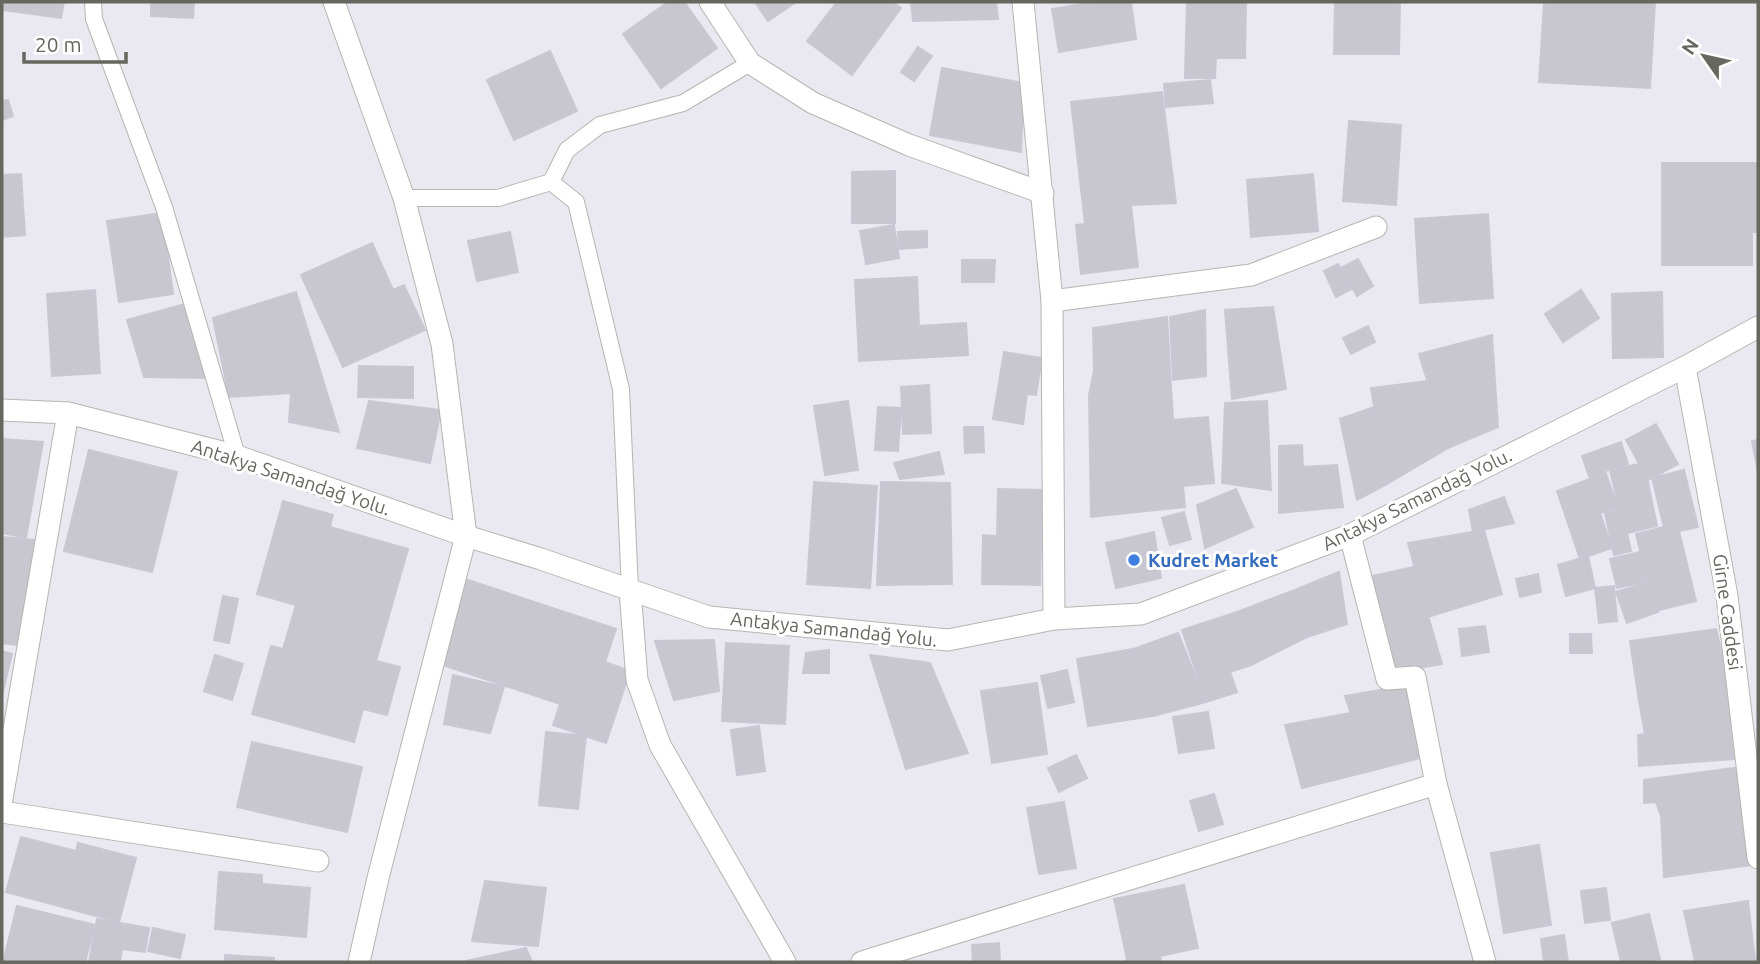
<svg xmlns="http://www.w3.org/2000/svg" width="1760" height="964" font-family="Ubuntu,sans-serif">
<rect width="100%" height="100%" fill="#eae8f0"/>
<g fill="#c8c6ce" stroke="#cac7d4" stroke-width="2">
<polygon points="2,2 64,2 61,18 2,10"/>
<polygon points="151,2 194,2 193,18 151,16"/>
<polygon points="668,2 684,2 717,48 661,88 623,34"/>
<polygon points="755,2 796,2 768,21"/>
<polygon points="837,2 892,2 901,8 852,75 807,41"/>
<polygon points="911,2 996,2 998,19 913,21"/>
<polygon points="1095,2 1131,2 1136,39 1059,52 1052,9"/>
<polygon points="1187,2 1246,2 1245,58 1216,58 1215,78 1185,78"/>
<polygon points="1335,2 1400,2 1399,54 1334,54"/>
<polygon points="1544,2 1655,2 1650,88 1539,82"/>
<polygon points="918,47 932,56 914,81 901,72"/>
<polygon points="550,51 577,111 514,140 487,80"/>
<polygon points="942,68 1024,83 1021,152 930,135"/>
<polygon points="1210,80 1213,103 1166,107 1164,84"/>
<polygon points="1162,92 1176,203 1131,205 1138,267 1081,274 1076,225 1085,224 1071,102"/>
<polygon points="8,100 13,116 2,120 2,101"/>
<polygon points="1349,121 1401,125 1396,205 1343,201"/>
<polygon points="1662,163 1758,163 1758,232 1752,232 1752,265 1662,265"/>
<polygon points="895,171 895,223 852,223 852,172"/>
<polygon points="21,174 25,235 2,237 2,175"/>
<polygon points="1313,174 1318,231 1251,237 1247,180"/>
<polygon points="162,213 173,294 119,302 107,221"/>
<polygon points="1488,214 1493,298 1420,303 1415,219"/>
<polygon points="894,225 899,258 866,264 860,231"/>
<polygon points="927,231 927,247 899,249 898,232"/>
<polygon points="510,232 518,272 477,281 468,241"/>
<polygon points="372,243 393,290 404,285 425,330 343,367 301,275"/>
<polygon points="1358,259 1373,286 1357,296 1341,268"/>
<polygon points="962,260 995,260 994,282 962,282"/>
<polygon points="1338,264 1351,289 1336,297 1324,271"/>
<polygon points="917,277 919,326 966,323 968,355 859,361 855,280"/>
<polygon points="95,290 100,373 52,376 47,294"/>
<polygon points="1581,290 1599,318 1563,342 1545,314"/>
<polygon points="296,292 339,432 289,422 291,393 229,397 213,318"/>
<polygon points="1662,292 1663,357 1613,358 1612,294"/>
<polygon points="185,304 207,378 144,377 127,320"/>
<polygon points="1273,307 1286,389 1232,399 1225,310"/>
<polygon points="1205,310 1206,376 1173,380 1170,317"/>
<polygon points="1167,317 1173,420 1208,417 1214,483 1183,486 1185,507 1091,517 1089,395 1094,371 1093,328"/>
<polygon points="1368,326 1375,342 1351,354 1343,338"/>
<polygon points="1492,335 1498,427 1448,448 1419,354"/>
<polygon points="1004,352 1042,358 1036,395 1027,394 1023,424 993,419"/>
<polygon points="359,366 413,367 413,398 358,397"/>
<polygon points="1427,381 1448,448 1387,484 1371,388"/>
<polygon points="929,385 931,433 903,434 901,387"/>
<polygon points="369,401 441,410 430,463 357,448"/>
<polygon points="848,401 858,470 825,475 814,406"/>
<polygon points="1267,401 1271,490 1222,483 1225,403"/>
<polygon points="878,407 901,408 898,451 875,450"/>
<polygon points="1374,407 1387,484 1357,500 1340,419"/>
<polygon points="1656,424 1678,464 1648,480 1626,440"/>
<polygon points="964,427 983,427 984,452 965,453"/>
<polygon points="2,439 43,442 26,538 2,533"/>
<polygon points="1758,440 1758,472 1752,441"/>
<polygon points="1621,442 1628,464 1605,471 1618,508 1600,513 1612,548 1580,559 1557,491 1590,479 1582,456"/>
<polygon points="1302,445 1303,467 1337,465 1343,507 1279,513 1279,446"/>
<polygon points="89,450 177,472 152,572 64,551"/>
<polygon points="939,452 944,474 900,479 894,463"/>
<polygon points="1644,463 1657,526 1627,533 1631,551 1614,555 1605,513 1619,510 1610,470"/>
<polygon points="1684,470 1698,527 1679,531 1696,601 1655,611 1636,534 1664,527 1652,478"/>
<polygon points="814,482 877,486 870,588 807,584"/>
<polygon points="881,482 950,483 952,584 877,585"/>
<polygon points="998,489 1042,490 1040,585 982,584 983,535 997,536"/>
<polygon points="1236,489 1253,527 1205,548 1197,505"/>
<polygon points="1504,497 1514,523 1473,532 1469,510"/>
<polygon points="283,501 333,515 330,527 408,549 376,661 400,667 387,715 363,709 354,742 252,714 271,646 283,649 296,605 257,594"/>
<polygon points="1184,512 1191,539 1170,545 1162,518"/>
<polygon points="1484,530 1502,594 1428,617 1408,543"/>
<polygon points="1154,532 1161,578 1116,588 1106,543"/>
<polygon points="2,537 34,540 26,611 17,645 2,643"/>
<polygon points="1640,552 1647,581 1617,588 1610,559"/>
<polygon points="1588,556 1595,588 1566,596 1558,565"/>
<polygon points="1414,567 1442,664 1391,673 1368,577"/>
<polygon points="1339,572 1347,624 1307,637 1292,591"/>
<polygon points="1538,574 1541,592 1520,597 1516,579"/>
<polygon points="465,579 616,629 605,662 630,671 606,743 553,725 560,704 437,663"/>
<polygon points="1648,582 1658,612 1627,623 1616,592"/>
<polygon points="1614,586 1617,621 1599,623 1595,588"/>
<polygon points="1292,591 1307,637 1251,665 1234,613"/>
<polygon points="223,596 238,599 229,643 214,640"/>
<polygon points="1234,613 1251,665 1230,672 1237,692 1206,702 1182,630"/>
<polygon points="1485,626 1489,652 1462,656 1459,629"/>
<polygon points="1716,629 1729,683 1639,701 1630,641"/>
<polygon points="1178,633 1206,702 1153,716 1133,649"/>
<polygon points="1570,634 1591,634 1592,653 1570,653"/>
<polygon points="714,640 719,691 674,700 655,641"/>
<polygon points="726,643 789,646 785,724 722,721"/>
<polygon points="1133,649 1153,716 1088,726 1077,659"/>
<polygon points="829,650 829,673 803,673 806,653"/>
<polygon points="2,651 12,654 2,696"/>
<polygon points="215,655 243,664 232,700 204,691"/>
<polygon points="870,655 930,663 968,753 906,769"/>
<polygon points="1067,670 1074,702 1048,708 1041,676"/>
<polygon points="453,675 504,687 490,733 444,724"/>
<polygon points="1037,683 1047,754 992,763 981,691"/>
<polygon points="1729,683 1734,724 1645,734 1639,701"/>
<polygon points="1410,685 1424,757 1370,771 1345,696"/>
<polygon points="1208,712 1214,748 1179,753 1173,717"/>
<polygon points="1351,713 1370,771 1302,788 1285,725"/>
<polygon points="1730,725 1734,759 1639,766 1638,735"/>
<polygon points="759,726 765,771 737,775 731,730"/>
<polygon points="546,732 586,736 578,809 539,805"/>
<polygon points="252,742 362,767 347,832 237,807"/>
<polygon points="1076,755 1087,778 1059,792 1048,768"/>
<polygon points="1742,767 1743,808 1661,816 1656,802 1644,803 1644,780"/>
<polygon points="1214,794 1223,824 1199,831 1190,801"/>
<polygon points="1064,802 1076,868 1039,874 1027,808"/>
<polygon points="1743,808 1752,865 1664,877 1661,816"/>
<polygon points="21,837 76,851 78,843 136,858 119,922 6,892"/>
<polygon points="1539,845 1551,925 1504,933 1491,853"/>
<polygon points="219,872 262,875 262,884 310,888 306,937 215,929"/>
<polygon points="485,881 546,888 538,946 472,941"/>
<polygon points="1184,885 1198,948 1160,956 1161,962 1124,962 1127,959 1114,899"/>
<polygon points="1606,888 1610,920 1585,923 1581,891"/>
<polygon points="1748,901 1755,961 1695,962 1684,911"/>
<polygon points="17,906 95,925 85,962 3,962"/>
<polygon points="1649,914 1660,959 1644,962 1621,962 1612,923"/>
<polygon points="97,919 149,928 145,952 122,949 120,962 89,962"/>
<polygon points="153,928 185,935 180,958 148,951"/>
<polygon points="1564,935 1568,962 1544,962 1541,939"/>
<polygon points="999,943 1000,962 973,962 972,945"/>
<polygon points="526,948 532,962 466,961"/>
<polygon points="225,955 274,958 274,962 225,962"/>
</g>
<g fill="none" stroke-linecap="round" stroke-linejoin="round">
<g stroke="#b5b6b0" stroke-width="18">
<g id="service">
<polyline points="93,2 94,19 164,207 237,456"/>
<polyline points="551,182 576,202 621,389 630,590"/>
<polyline points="404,198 498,198 551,182 567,150 600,125 683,103 750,63"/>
</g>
</g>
<g stroke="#b5b6b0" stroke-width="23">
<g id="minor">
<polyline points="334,2 404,198 442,344 466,536 378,878 359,962"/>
<polyline points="710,2 750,63 813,103 909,145 1043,193"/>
<polyline points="1023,2 1052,301 1054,619"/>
<polyline points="1052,301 1251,275 1376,227"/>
<polyline points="1350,535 1387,679 1415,677 1436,784 1485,962"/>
<polyline points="630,590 637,680 660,745 785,962"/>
<polyline points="2,799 68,413"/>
<polyline points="2,812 318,861"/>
<polyline points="862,962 1436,784"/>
</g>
</g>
<g stroke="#b5b6b0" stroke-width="23">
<g id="tertiary">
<polyline points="1685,367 1727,596 1758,858"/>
<polyline points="2,410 68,413 237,456 466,536 541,559 709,617 948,640 1054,619 1141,614 1350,535 1685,367 1758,327"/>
</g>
</g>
<use href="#service" stroke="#fff" stroke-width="16"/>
<use href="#minor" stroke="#fff" stroke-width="21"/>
<use href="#tertiary" stroke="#fff" stroke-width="21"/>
</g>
<circle fill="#3f7fe0" stroke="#fff" stroke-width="2.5" cx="1134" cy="560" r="7"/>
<g text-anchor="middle" stroke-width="6" stroke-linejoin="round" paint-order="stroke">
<g font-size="19" fill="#66675f" stroke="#fff">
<text transform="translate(291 477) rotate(18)" y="7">Antakya Samandağ Yolu.</text>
<text transform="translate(1417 499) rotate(-26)" y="7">Antakya Samandağ Yolu.</text>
<text transform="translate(1728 612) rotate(82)" y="7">Girne Caddesi</text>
<text transform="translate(834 629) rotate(6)" y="7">Antakya Samandağ Yolu.</text>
</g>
<g font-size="19" font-weight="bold" fill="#366cbe" stroke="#fff" text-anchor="start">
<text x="1148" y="567">Kudret Market</text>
</g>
</g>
<rect width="1760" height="964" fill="none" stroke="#66675f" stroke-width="7"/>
<g transform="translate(1704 56) rotate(304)" stroke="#ffffff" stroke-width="5" paint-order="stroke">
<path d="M0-5L12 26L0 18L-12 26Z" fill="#66675f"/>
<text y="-10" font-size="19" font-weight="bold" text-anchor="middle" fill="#66675f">N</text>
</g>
<path d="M24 52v10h102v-10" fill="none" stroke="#66675f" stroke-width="3.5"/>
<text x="35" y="52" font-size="21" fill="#66675f" stroke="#ffffff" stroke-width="5" paint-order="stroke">20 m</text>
</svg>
